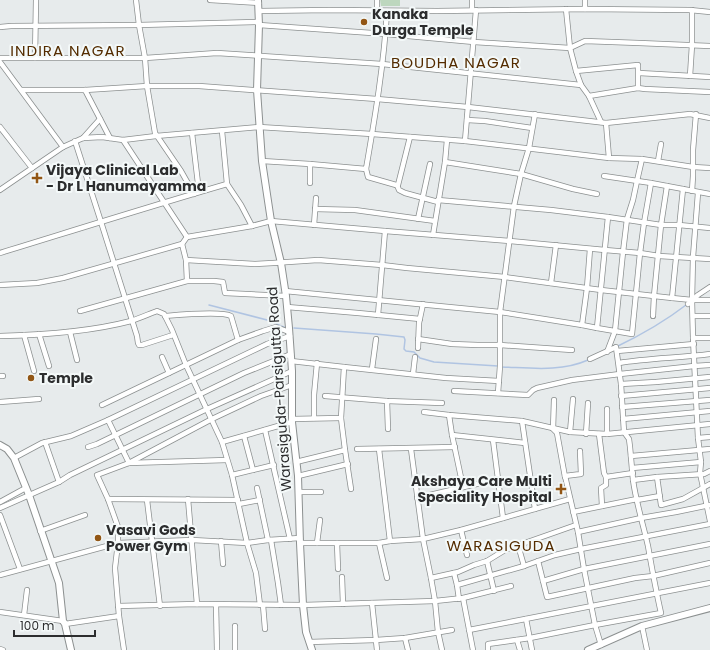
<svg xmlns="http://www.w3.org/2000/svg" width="710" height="650" font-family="Poppins,sans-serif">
<rect width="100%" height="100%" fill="#e7ebec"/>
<polygon fill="#bdd7be" points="380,0 400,0 400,6 381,6"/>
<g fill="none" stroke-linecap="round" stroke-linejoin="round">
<g stroke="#b0c4e2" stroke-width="1.5">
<polyline points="209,305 271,321 281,326 284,327"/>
<polyline points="294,328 376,334 404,337 405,340 404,349 406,351 414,352 420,358 434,362 498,366"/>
<path d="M 616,347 C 641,335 664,322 686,305"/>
<path d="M 502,367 C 531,368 561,372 588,360"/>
</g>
<g stroke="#8c9090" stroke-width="6">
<g id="street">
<polyline points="136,0 139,25 145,58 147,86 155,133 181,171 194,194"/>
<polyline points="210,0 259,3"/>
<polyline points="377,0 377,11"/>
<polyline points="585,0 585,9"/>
<polyline points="566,9 570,48 576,71 581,85 589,96 601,122"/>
<polyline points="472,10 472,0"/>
<polyline points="259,11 329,10 437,11 585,9 690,10 710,12"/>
<polyline points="259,25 386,34 474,42 570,48 585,41 639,43 710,46"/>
<polyline points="0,27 11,26 139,25 259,22"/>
<polyline points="0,58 145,58 217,53 382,64 581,85"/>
<polyline points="35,58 36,0"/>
<polyline points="0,62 63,147"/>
<polyline points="576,71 638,65 638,88"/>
<polyline points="639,73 710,77"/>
<polyline points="690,76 692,45 692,10"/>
<polyline points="22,90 85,90 147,86 199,86 377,99 468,107 606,123 690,114 710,118"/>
<polyline points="85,90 110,138"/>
<polyline points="589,96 638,88 645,89 710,92"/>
<polyline points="467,120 485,121 532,128"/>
<polyline points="606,123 609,158"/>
<polyline points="0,127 32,168"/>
<polyline points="222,131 227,184 241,205 252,226"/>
<polyline points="192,133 199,192"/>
<polyline points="83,138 100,119"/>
<polyline points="123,140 187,237 252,226 271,221 385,231 510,241 605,250 640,253 659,256 710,259"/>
<polyline points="75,141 101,222 137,336 138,343 139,345 142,345 173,335"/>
<polyline points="465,141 476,10"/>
<path d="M 262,161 L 310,164 L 366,169 C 375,117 384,64 387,11"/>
<polyline points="658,161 661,144"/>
<polyline points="445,162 521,174 573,189 597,194"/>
<polyline points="366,169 368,177 396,185 398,185 410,137"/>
<polyline points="604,176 651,183 710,194"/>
<polyline points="310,183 310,164"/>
<polyline points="397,185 399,190 405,193 438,202"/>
<polyline points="0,190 63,147 83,138 102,137 123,140 156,136 259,127 372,134 465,141 609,158 642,159 693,167 710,168"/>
<polyline points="692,191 693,176 693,150 696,114"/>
<polyline points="698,193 693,257 692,300 693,338 698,438 701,462 700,473 710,521"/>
<polyline points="438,200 551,210 608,217 661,225 679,225 710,228"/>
<polyline points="315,209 355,210 435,221"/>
<polyline points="418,219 430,164"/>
<polyline points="314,225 316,198"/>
<polyline points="433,235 445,162 447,140"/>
<polyline points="182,244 186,260 187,281"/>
<path d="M 0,253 C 75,230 151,206 227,184"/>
<polyline points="186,260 255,264 273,263 318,260 382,265 407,268 505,277 601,290 654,296 672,298 692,300 710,300"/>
<polyline points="551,283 556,245"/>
<polyline points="0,285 37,283 63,278 182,244 187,237"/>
<polyline points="285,291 500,312 582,325 597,328 632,334 640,253 644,223 651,183"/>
<polyline points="672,298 683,189"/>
<polyline points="688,304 698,295 710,287"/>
<polyline points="287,307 358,313 420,319"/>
<polyline points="80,311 187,281 214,281 223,282 225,293 286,296"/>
<polyline points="378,315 385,231"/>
<path d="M 165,316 C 177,315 222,311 231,316 L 238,340"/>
<polyline points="653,316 654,296 661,225 667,186"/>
<polyline points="693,316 710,316"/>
<polyline points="582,325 587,288 590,249"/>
<polyline points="597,328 608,217"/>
<polyline points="70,332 77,360"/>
<polyline points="39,334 49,366"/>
<polyline points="24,335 34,371"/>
<path d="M 0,336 C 44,335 89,332 131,321 C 140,318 149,314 157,311 L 164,314 L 172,330 L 186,365 L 222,442 L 232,475 L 247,543 L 256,573 L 260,605"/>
<polyline points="693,338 710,338"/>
<polyline points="418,339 452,344 478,345 500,345 572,350"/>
<polyline points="616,347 621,384 624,432 629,439 630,447 633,480"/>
<polyline points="418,348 419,323 423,304"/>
<polyline points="617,351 694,344"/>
<polyline points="607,352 615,331 623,252 627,219 633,200 637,181 642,159"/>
<polyline points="162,357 169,373"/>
<polyline points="590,359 614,348"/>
<polyline points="291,361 344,367 341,418 292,419"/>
<path d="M 619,363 C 649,358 680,358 710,354"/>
<polyline points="344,367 446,378 499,381"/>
<polyline points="372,369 376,339"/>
<polyline points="413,374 415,357"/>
<polyline points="0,376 3,376"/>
<polyline points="621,384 656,382 710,377"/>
<polyline points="454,391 528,395 533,390 537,388 572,380 620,374 694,366 710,365"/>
<polyline points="498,393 500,366 500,312 514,206 521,174 529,148 535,114"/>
<polyline points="325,396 387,401 442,403"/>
<polyline points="621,396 710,388"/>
<polyline points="554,400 553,429 557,433 565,477"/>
<polyline points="387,401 388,429"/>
<polyline points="0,402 39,399"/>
<polyline points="102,405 238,340 263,331 276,327 289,332"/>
<polyline points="622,407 710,400"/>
<polyline points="424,412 449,415 522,421 570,432 607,434 710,424"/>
<polyline points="449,415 452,435 463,487"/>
<polyline points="314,418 314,395 317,363"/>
<polyline points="341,418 345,450 351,489"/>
<polyline points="623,419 710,411"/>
<polyline points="108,420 129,463 212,419 261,396 292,385"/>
<polyline points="522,421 535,509"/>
<polyline points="265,430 290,539"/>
<polyline points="570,432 573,399"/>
<polyline points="586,434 588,403"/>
<polyline points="599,434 604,473 606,477"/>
<polyline points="607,434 607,409"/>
<polyline points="452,435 525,443"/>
<polyline points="244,436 253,470"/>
<polyline points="698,438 710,437"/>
<polyline points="493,440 503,518"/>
<polyline points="45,442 59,482"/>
<polyline points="222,442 292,422"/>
<polyline points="88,447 97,444 244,373 291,354"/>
<polyline points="357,449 455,447"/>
<polyline points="379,449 390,541"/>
<polyline points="411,449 423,539 431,578 435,601 438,632 442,650"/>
<polyline points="580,451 581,474 565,476 578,532 584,569 595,625 601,645"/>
<polyline points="631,456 665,453 710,449"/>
<polyline points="14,458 42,443 71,436 108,420 267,344 290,336"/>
<polyline points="296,462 345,450"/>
<polyline points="632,468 701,462"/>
<polyline points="232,475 274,465"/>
<polyline points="298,476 348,464"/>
<polyline points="657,477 661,505 683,499 710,484"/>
<polyline points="257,488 268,540"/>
<polyline points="299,492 321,492"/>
<polyline points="417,498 498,479"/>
<polyline points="108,499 238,500"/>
<polyline points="188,499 197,604"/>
<polyline points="147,500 160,606"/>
<polyline points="637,500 660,496"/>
<polyline points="0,502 22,490 26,488"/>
<polyline points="239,504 260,500"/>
<polyline points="602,506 601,488 606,485 606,477 633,473"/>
<polyline points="0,508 59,482 70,475 207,409 292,371"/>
<polyline points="573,512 637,499"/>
<polyline points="0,515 20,569"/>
<polyline points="461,530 467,555"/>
<polyline points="40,531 85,515"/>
<polyline points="578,532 641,518 676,512 710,505"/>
<polyline points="271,540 278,583 281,605"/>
<polyline points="221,541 223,564"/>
<polyline points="300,543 379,543 390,541 423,539 461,530 570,499"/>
<polyline points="317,543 320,520"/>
<polyline points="337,543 338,569"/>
<polyline points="379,543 387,578"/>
<polyline points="518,545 524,566"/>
<polyline points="487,561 494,591"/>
<polyline points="538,561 547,597 635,578 653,576 710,563"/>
<polyline points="454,573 457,585"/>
<polyline points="0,575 118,543 192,540 247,543 268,540 300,538"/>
<polyline points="342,577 343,604"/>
<polyline points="431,578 458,572 474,565 487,561 505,550 576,525"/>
<polyline points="543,581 584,569 710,544"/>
<polyline points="463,598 473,650"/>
<polyline points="459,599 457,585 524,566 555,555 581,549 710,524"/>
<polyline points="372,603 377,650"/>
<polyline points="216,605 217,650"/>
<polyline points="263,605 265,629"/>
<polyline points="118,606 197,604 303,605 435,601 463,598 511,586"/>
<polyline points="0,612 63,621"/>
<polyline points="24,615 27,590"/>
<polyline points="526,619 532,650"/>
<polyline points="65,624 119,616"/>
<polyline points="235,626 235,650"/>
<polyline points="642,626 647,650"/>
<polyline points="469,630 710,583"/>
<polyline points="405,638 408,650"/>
<polyline points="517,640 520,650"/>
<polyline points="309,642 376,640 405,638 452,630"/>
<polyline points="0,649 3,650"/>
<polyline points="124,650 119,616 115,568 118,543 118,527 108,499 97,475 129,463 227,460"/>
<path d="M 488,650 L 488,644 L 530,638 L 595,625 L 661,613 C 656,591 652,569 648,546 C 643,524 636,502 633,480 L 657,477 L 704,474 L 710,471"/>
</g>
</g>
<g stroke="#8c9090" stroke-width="8">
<g id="secondary">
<polyline points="258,0 259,25 257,90 262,161 271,221 281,263 286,296 289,328 292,371 292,422 298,476 300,543 303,605 306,632 312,650"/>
<polyline points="0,445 7,449 14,458 29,495 59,583 63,621 65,624 71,650"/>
<polyline points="588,650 642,626 710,608"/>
</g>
</g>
<use href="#street" stroke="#fff" stroke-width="4.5"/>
<use href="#secondary" stroke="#fff" stroke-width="6"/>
</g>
<g fill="#925615" stroke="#f4f9f9" stroke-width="1.5">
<circle cx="364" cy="22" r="4"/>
<path d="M35 172h4v4h4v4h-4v4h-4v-4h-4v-4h4z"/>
<circle cx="31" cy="378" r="4"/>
<path d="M559 483h4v4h4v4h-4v4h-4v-4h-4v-4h4z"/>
<circle cx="98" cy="538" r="4"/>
</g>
<g text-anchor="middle" stroke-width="4" stroke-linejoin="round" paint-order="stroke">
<g font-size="14" font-weight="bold" fill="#2c2d2e" stroke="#f4f9f9" text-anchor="start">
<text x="372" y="19">Kanaka<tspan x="372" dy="16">Durga Temple</tspan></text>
<text x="46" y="175">Vijaya Clinical Lab<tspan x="46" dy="16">- Dr L Hanumayamma</tspan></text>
<text x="39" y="383">Temple</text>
<text x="552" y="486" text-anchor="end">Akshaya Care Multi<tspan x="552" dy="16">Speciality Hospital</tspan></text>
<text x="106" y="535">Vasavi Gods<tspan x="106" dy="16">Power Gym</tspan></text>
</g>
<g font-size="14" fill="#2c2d2e" stroke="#f4f9f9">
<text transform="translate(279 389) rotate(-94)" y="5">Warasiguda-Parsigutta Road</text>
</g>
<g font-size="15" letter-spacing="1" fill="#542c00" stroke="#f4f9f9">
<text x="68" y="56">INDIRA NAGAR</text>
<text x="456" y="68">BOUDHA NAGAR</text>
<text x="501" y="551">WARASIGUDA</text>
</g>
</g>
<path d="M14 630v6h81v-6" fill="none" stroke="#2c2d2e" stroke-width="2"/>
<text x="20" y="630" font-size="12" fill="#2c2d2e" stroke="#f4f9f9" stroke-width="3" paint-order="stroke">100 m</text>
</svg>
